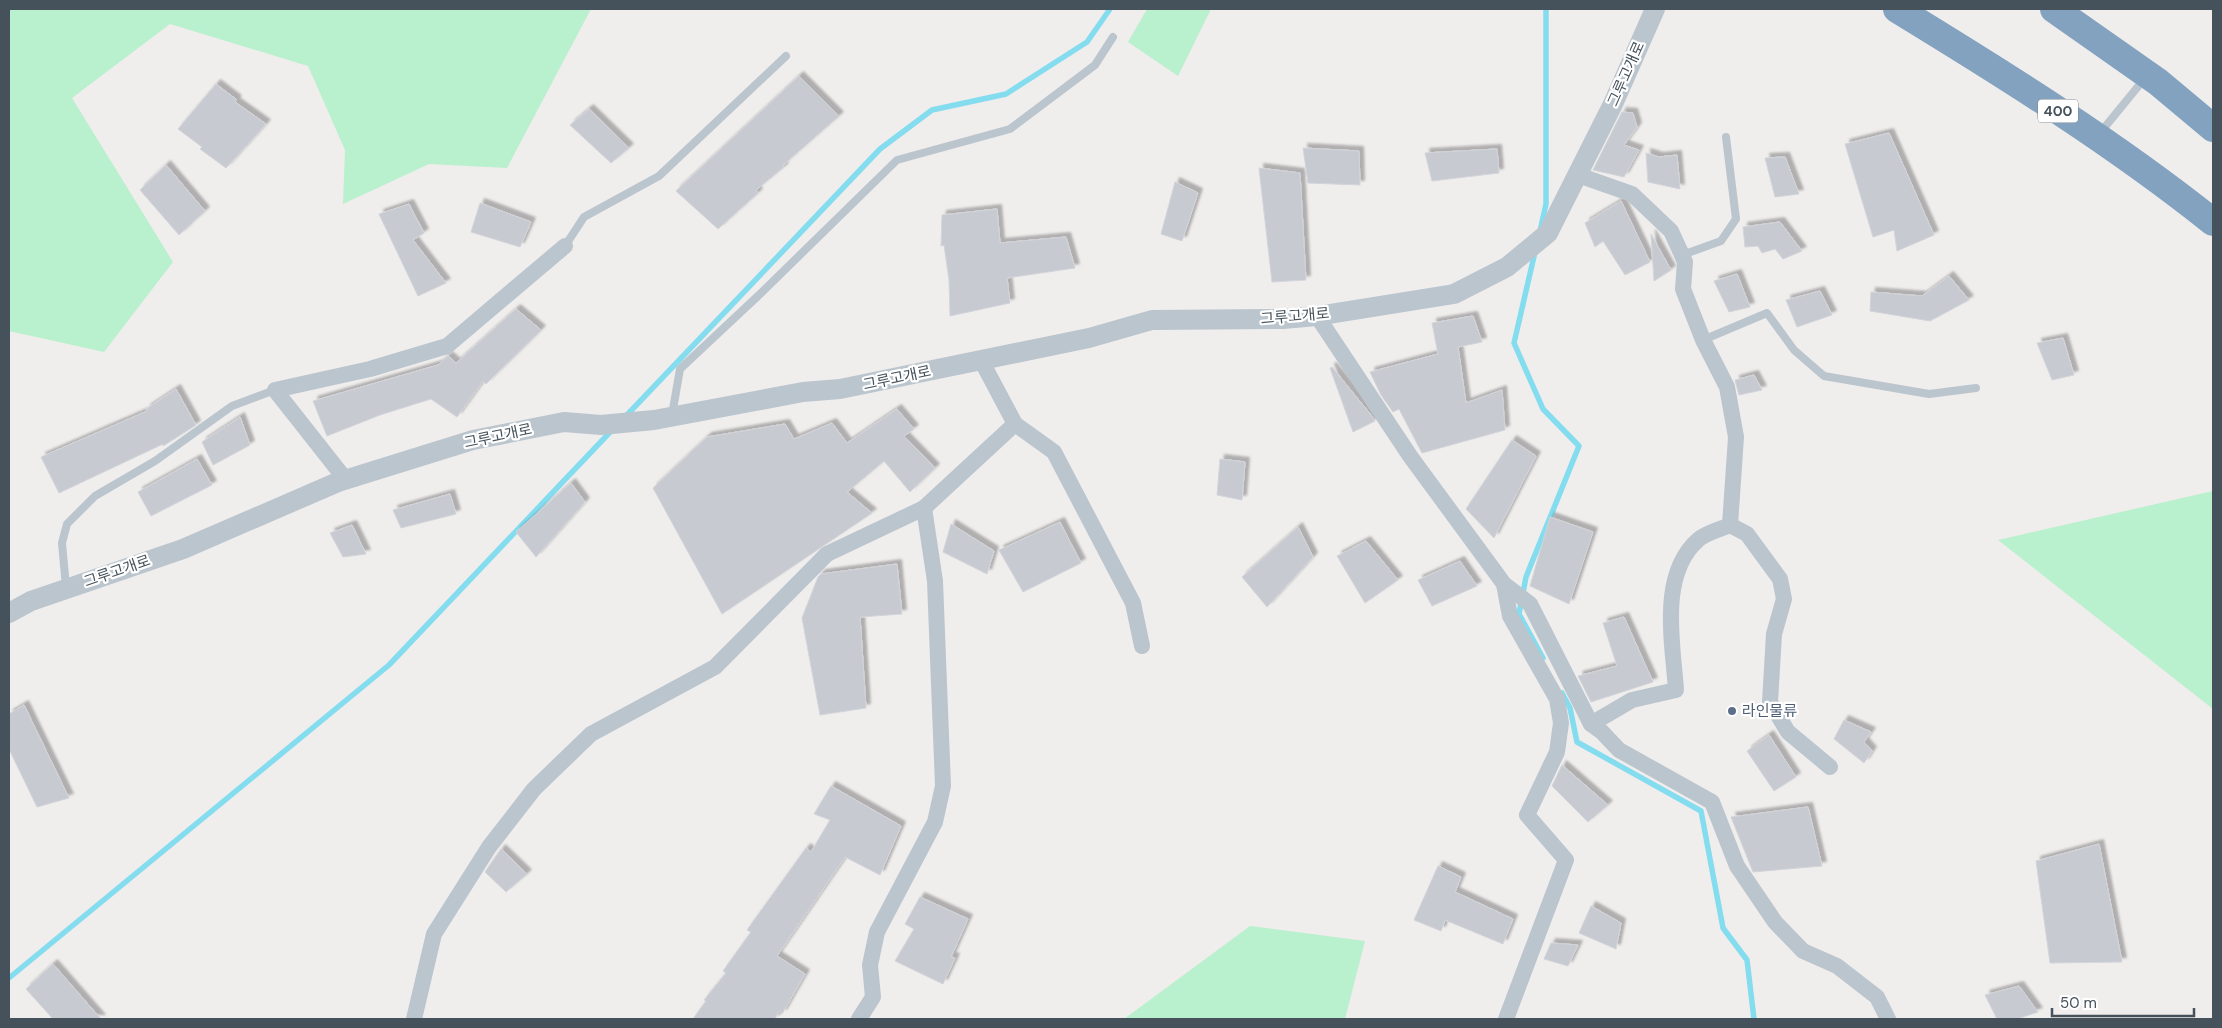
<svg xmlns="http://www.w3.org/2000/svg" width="2222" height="1028" font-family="'DM Sans','Noto Sans KR',sans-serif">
<defs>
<filter id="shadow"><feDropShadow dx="4.5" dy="-4.5" stdDeviation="1" flood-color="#0004"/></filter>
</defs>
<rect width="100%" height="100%" fill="#f0eded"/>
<g fill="#b9f0cd">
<polygon points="9,9 591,9 507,168 429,164 343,204 345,150 308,66 170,24 72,98 173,262 104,352 9,331"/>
<polygon points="1147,9 1211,9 1178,76 1128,42"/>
<polygon points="2213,491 2213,709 1998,540"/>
<polygon points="1250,926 1365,941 1345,1019 1124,1019"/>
</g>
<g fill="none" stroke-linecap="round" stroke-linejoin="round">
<g stroke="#84dcef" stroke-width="5.5">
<polyline points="1540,231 1546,204 1546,9"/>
<polyline points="1535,252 1514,343 1543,409 1579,446 1526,577 1519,614 1543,658"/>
<polyline points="625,417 880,149 932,110 1006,94 1087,42 1110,9"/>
<polyline points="1562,693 1570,708 1577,742 1701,811 1723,928 1747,960 1754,1019"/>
<polyline points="9,978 389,665 613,429"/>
</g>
</g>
<g fill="#c7cad0" stroke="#d1d4d9" filter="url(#shadow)">
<polygon points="799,76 839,116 782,166 784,167 756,190 758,193 718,229 676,191"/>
<polygon points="216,84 237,100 235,102 266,124 226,168 200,149 202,147 178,129"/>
<polygon points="589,109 629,148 611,163 570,125"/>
<polygon points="1622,112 1633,113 1637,127 1624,145 1639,150 1624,177 1593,170"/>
<polygon points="1889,133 1934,235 1897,251 1894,230 1873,237 1845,144"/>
<polygon points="1303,148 1359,151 1360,185 1308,183"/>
<polygon points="1497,149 1499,173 1432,181 1425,153"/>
<polygon points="1646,153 1659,157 1677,155 1680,189 1648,182"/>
<polygon points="1785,157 1799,194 1775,197 1765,158"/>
<polygon points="166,165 205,211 179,235 140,190"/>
<polygon points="1259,168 1300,173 1306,280 1272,282"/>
<polygon points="1175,182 1198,193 1182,241 1161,234"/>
<polygon points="1621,201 1650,262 1625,275 1603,241 1595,247 1585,223"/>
<polygon points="480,203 531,222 520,247 471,232"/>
<polygon points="409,204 424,233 413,240 446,283 418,296 379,214"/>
<polygon points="997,209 1000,243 1066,237 1075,268 1007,278 1010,303 950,316 949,280 944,245 941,246 942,215"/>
<polygon points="1780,222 1802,251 1783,259 1775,249 1762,253 1758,246 1745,247 1743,227"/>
<polygon points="1651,234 1671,270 1654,281"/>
<polygon points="1737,274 1750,307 1729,312 1714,281"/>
<polygon points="1949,276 1969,300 1930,321 1870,311 1871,292 1922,296"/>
<polygon points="1820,291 1832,315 1797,327 1786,300"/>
<polygon points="516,309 541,330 486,384 483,381 457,417 431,399 380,415 327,436 313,401 438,365 448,356 456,363"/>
<polygon points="1473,316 1482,342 1458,347 1466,403 1502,390 1505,430 1422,453 1399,409 1393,412 1381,395 1370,372 1438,354 1432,323"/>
<polygon points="2063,338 2074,375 2052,380 2037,343"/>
<polygon points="1332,367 1371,415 1375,421 1353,432 1330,368"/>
<polygon points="1754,375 1762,390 1739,395 1735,380"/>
<polygon points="176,389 196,425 163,446 163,444 59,493 41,457 147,411 146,409"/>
<polygon points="897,409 914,429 904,436 935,468 910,492 884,461 847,492 872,513 722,614 653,488 707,437 785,424 794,439 832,423 847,443"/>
<polygon points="240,417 250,445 213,465 202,442"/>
<polygon points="1512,440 1536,456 1494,538 1466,509"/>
<polygon points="197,459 212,485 151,516 138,492"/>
<polygon points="1220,459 1245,462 1242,500 1217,495"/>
<polygon points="571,483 585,502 536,557 516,532"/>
<polygon points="450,494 456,514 401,528 393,510"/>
<polygon points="1550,517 1593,532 1569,604 1530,586"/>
<polygon points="1060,522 1081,563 1023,592 999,550"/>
<polygon points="951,524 994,551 987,574 943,552"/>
<polygon points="352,525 366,554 343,557 330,533"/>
<polygon points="1298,527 1313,557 1267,607 1242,577"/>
<polygon points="1366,541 1398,580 1365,603 1337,556"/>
<polygon points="1460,561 1477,586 1432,606 1418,580"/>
<polygon points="897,564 902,614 860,617 866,708 820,715 802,618 818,577 821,574"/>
<polygon points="1624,617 1653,682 1591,702 1578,676 1617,666 1603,623"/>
<polygon points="24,705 69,798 37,807 9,749 9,714"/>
<polygon points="1844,720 1871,732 1864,742 1872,751 1864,763 1834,739"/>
<polygon points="1769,735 1796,777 1774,791 1747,751"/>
<polygon points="1562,765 1608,805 1588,822 1552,786"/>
<polygon points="831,786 901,826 880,875 845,857 777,956 805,974 782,1014 779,1011 775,1019 693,1019 706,1001 704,1000 726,973 723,971 751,932 747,930 806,848 811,852 830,820 814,814"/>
<polygon points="1808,807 1822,866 1753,872 1731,817"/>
<polygon points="2099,844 2122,962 2050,963 2036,861"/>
<polygon points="501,849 527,874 506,892 485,872"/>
<polygon points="1438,866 1461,877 1455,892 1513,919 1503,944 1445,920 1441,931 1414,920"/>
<polygon points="920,897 968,919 951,957 955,958 943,984 895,961 914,929 905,924"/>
<polygon points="1591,906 1621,923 1616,949 1579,933"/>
<polygon points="1551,943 1578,945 1568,966 1544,959"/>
<polygon points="53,964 101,1019 53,1019 26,989"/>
<polygon points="2019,986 2038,1012 2017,1019 1997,1019 1985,995"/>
</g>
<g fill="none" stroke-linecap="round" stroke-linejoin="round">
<g stroke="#bbc5cd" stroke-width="8">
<polyline points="2100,133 2145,78"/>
<polyline points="565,246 584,217 659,176 786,56"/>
<polyline points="1682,255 1721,241 1736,219 1726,137"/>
<polyline points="1703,340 1767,313 1794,350 1824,376 1929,394 1976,388"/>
<polyline points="672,415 680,369 759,295 897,160 1010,129 1095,65 1113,37"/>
<polyline points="66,587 62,543 67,524 95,496 155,461 232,406 275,390"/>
</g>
<g stroke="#bbc5cd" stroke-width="16">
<polyline points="1578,175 1632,194 1671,231 1682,255 1685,262 1683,289 1703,340 1727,387 1736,437 1730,525"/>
<polyline points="1317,316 1410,456 1504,584 1530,604 1591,724 1602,732 1619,750 1712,802 1737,866 1775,922 1803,951 1837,966 1877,997 1888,1019"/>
<polyline points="981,360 1015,424 1054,452 1133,603 1142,646"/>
<polyline points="346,480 275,390 370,369 447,346 565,246"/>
<polyline points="1730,525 1747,534 1780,579 1784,599 1774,634 1770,702 1788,732 1830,767"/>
<polyline points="1504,584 1510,616 1557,699 1561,723 1557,752 1527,815 1566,860 1506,1019"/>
<path d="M 1591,724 L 1632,700 L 1676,690 C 1673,644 1658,574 1699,539 C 1706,533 1721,529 1730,525"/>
<polyline points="414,1019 434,934 489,847 534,789 591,734 715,667 827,554 924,508 1015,424"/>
<polyline points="859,1019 873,997 870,965 877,932 935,822 943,786 935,581 924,508"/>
</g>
<polyline stroke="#bbc5cd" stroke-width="20" points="9,613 31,601 183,549 338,482 473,440 564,422 601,425 654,420 803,392 840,389 1089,338 1152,320 1283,319 1317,316 1454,294 1507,267 1548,233 1613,104 1655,9"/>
<g stroke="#82a2bf" stroke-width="28">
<path d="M 1897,9 C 2005,75 2114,143 2213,222"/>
<polyline points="2054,9 2158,82 2213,128"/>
</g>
</g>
<circle fill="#5c6f8a" stroke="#fff" stroke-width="2" cx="1732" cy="711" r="5"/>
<g text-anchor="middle" stroke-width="4.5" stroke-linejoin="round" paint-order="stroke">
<rect fill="#fff" stroke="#7d858c" stroke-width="1" x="2038" y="99.5" width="40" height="23" rx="4"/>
<g font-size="14" font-weight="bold" fill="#45515b">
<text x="2058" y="116">400</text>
</g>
<g font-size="15" fill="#45515b" stroke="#fff">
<text transform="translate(1626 74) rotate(-66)" y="5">그루고개로</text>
<text transform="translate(1295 316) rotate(-5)" y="5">그루고개로</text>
<text transform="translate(897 378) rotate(-12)" y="5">그루고개로</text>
<text transform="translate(498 436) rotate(-12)" y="5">그루고개로</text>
<text transform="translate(117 571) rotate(-19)" y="5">그루고개로</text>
</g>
<g font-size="15" fill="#4e5e75" stroke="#fff" text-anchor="start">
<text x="1742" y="716">라인물류</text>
</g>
</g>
<rect width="2222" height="1028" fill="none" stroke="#45515b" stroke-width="20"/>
<path d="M2052 1008v8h142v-8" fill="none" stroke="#45515b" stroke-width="2.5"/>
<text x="2060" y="1008" font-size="15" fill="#45515b" stroke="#ffffff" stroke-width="4" paint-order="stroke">50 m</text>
</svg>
